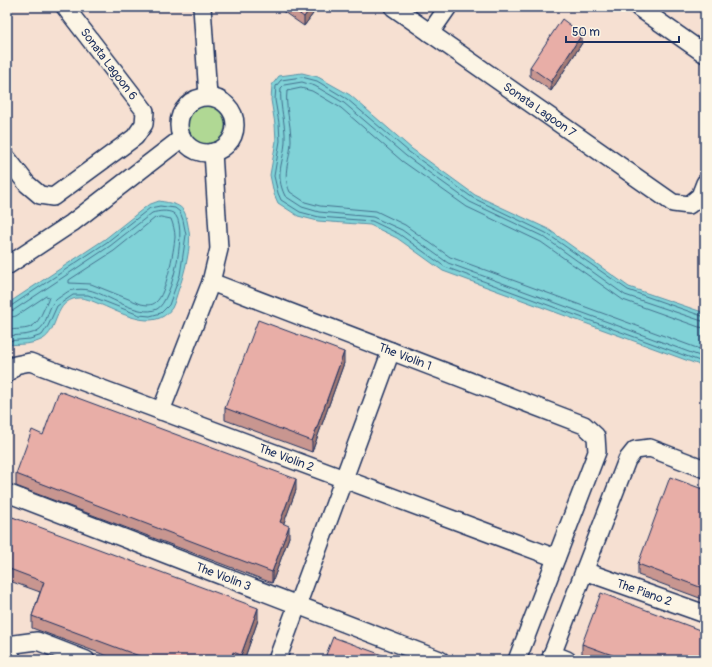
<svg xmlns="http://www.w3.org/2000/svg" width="712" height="667" font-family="Pangolin,sans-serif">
<rect width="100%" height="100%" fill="#f6e0d2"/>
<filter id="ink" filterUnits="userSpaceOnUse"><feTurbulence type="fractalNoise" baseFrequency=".025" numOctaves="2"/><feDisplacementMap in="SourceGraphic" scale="8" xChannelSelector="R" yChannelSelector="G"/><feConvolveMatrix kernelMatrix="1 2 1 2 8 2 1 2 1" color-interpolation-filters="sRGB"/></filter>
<g filter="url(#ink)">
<circle fill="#b0d894" stroke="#668479" cx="206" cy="125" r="19"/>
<g fill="#80d2d7" stroke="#5891a7">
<polygon points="302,73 318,77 350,95 412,149 475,195 548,229 629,287 705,313 705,367 443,271 397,238 370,225 318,221 298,216 278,203 274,194 270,175 276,141 275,124 271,100 272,85 279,76"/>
<path d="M 159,201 C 184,205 185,207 189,231 C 192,244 184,276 179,288 C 177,294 175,302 172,308 C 154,334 118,311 97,303 C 90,300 81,296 73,299 C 54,305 58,330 43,339 C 32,345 19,344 7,345 L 7,304 L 105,239 L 148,205 Z"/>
</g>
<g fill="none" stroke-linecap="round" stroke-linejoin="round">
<g stroke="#43708e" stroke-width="1">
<path d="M 161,217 L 171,219 C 173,224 175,231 175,237 C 174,250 166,295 156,302 C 152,306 146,305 141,304 L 91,284 L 69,283 L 69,280 L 114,251 L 155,218 Z"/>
<polyline points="7,307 11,306 107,242 150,208 160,206 175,208 180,212 183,220 186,235 180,275 169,305 161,313 150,316 139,315 88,295 73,295 57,306 48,326 42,335 30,339 7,341"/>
<path d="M 7,312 L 14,310 L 110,246 L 152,213 C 159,211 167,210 173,213 C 190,222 172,302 157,309 C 139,318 107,294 89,290 C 84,289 78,289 73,290 C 69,290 66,293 63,295 C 60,297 55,300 53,303 C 47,311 47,326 37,331 C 28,336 17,335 7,336"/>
<polyline points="705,317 628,290 546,233 473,198 409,152 347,99 317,81 302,77 281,80 276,86 275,100 279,123 280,141 274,176 278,193 281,200 300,212 319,217 372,221 399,234 445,267 705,363"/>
<path d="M 7,318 L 16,316 L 46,296 L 49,297 C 48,301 45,307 43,311 C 34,332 27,328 7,330"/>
<path d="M 705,322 L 625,295 L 544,237 L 470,202 L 406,156 L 344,103 L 315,86 L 302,82 L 284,85 L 281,88 C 279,106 286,123 285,141 C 284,163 274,173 285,196 L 302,207 L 319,212 L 373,217 L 402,230 L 448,263 L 705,358"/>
<path d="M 705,328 L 699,327 L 623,300 L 541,242 L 467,207 L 402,161 L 341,108 L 312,91 L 301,88 L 287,91 C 285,107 291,124 291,140 C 291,159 281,173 290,192 L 305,202 L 320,206 L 376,211 L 405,225 L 450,257 L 705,351"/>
</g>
<g stroke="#1b2f5e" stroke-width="20">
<g id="minor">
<polyline points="202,7 208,96"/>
<path id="s1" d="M 393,7 L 673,203 L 689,205 L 700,196 L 705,183"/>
<polyline points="638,7 705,54"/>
<polyline points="430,33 448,7"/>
<circle cx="207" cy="125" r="28"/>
<polyline points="7,158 27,184 40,195 53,197 135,137 144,124 145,111 65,7"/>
<polyline points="7,266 72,223 182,138"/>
<path id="s2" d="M 211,282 L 584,425 L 596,436 L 597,452 L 517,660"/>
<path id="s3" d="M 7,374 L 15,365 L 30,362 L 556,558"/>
<polyline points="161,411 211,282 219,249 213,152"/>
<path id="s4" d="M 7,493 L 440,660"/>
<path id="s5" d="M 584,571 L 705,614"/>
<polyline points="7,645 37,641 86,660"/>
<polyline points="7,651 13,660"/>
<polyline points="552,654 567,660"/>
<polyline points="277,660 391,351"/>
<polyline points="550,660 627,460 635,450 650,448 705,469"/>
</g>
</g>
<use href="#minor" stroke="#fcf5e5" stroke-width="17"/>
</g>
<g fill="#c89690" stroke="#1b2f5e">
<polygon points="281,7 318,7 304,26 281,10"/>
<polygon points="582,43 551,91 530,76 530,67"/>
<polygon points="344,363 312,452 225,420 225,408"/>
<polygon points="43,435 296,490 283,524 289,537 272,583 16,486 16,474"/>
<polygon points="705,490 705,600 638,575 638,564"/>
<polygon points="7,515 258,620 244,660 118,660 32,628 32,616 40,592 7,580"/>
<polygon points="582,644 705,660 594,660 582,656"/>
</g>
<g fill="#a27a75" stroke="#1b2f5e">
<polygon points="311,7 318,7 304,26 304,17"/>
<polygon points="582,34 582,43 551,91 551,82"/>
<polygon points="344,352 344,363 312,452 312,441"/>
<polygon points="296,479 296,490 280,534 280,522"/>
<polygon points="289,526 289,537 272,583 272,572"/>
<polygon points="258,608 258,620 244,660 241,660 241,655"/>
<polygon points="233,652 233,660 231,660"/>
</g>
<g fill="#e8aea7" stroke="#1b2f5e">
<polygon points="290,7 311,7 304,17"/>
<polygon points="562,19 582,34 551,82 530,67"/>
<polygon points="258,320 344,352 312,441 225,408"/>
<polygon points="59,391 296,479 280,522 289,526 272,572 16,474 32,430 43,435"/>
<polygon points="670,477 705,490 705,589 638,564"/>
<polygon points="7,515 258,608 241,655 233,652 231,660 150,660 32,616 44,582 7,568"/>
<polygon points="601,593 705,632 705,660 626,660 582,644"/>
<polygon points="333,637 396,660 324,660"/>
</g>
</g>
<g text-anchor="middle" stroke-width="3" stroke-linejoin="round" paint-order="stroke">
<g font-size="12" fill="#1b2f5e" stroke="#fcf5e5">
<text transform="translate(109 64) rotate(53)" y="4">Sonata Lagoon 6</text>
<text dy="4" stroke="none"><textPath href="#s1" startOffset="179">Sonata Lagoon 7</textPath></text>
<text dy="4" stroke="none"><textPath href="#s2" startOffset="208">The Violin 1</textPath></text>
<text dy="4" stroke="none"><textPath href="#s3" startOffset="301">The Violin 2</textPath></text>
<text dy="4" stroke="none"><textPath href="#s4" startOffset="232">The Violin 3</textPath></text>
<text dy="4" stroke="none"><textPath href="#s5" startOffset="64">The Piano 2</textPath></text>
</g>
</g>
<rect width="712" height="667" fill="none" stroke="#fcf5e5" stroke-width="24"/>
<rect x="12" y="12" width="688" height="643" fill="none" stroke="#1b2f5e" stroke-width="1.5" filter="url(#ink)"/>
<path d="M566 36v6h113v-6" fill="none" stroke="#1b2f5e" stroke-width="2"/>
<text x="572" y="36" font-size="12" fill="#1b2f5e" stroke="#fcf5e5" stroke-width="3" paint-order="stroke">50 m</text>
</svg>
